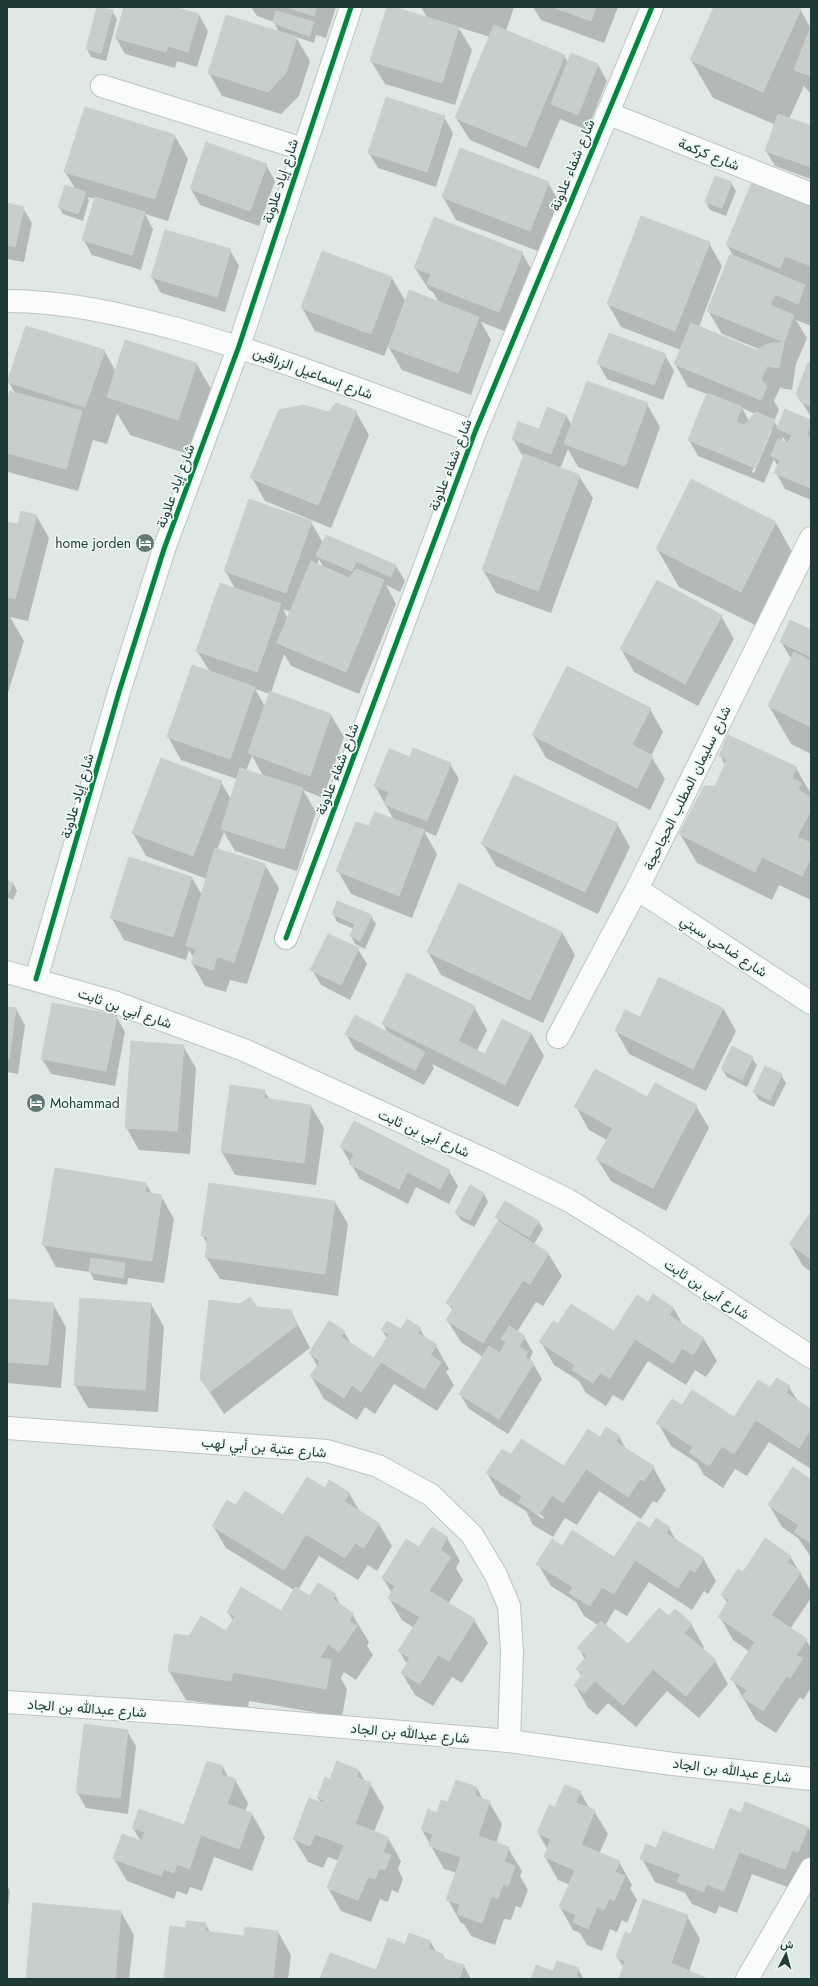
<svg xmlns="http://www.w3.org/2000/svg" width="818" height="1986" font-family="Jost,Vazirmatn,sans-serif">
<rect width="100%" height="100%" fill="#e0e8e5"/>
<g fill="#0003" fill-rule="evenodd">
<polygon points="125,7 170,7 199,15 208,31 197,67 177,61 175,68 125,54 116,38"/>
<polygon points="251,7 336,7 326,38 316,35 314,43 296,37 310,61 299,96 281,114 222,96 209,73 279,33 274,22 257,16"/>
<polygon points="388,7 427,18 421,7 514,7 506,31 564,55 568,63 572,55 598,65 607,81 587,130 560,119 539,169 470,140 456,118 490,37 458,27 472,50 455,105 385,84 371,61"/>
<polygon points="533,7 618,7 604,43 541,20"/>
<polygon points="715,7 795,7 800,9 811,29 811,94 804,86 789,119 811,127 811,179 775,166 766,151 776,125 713,98 691,60"/>
<polygon points="98,8 112,11 117,19 106,61 91,57 87,49"/>
<polygon points="444,117 453,133 436,187 378,168 369,153"/>
<polygon points="175,136 188,159 168,221 145,214 153,229 141,270 92,255 83,239 96,199 87,197 89,200 83,221 63,214 59,207 76,190 65,172"/>
<polygon points="266,165 275,181 259,226 200,205 191,189"/>
<polygon points="548,183 561,205 543,253 456,220 443,197"/>
<polygon points="731,183 736,191 726,216 710,210 706,202"/>
<polygon points="7,204 23,208 32,223 24,262 7,259"/>
<path d="M 811,208 L 811,326 L 796,320 L 807,338 L 796,364 L 792,390 L 780,388 L 774,401 L 779,410 L 774,421 L 778,428 L 785,411 L 811,421 L 811,500 L 785,489 L 776,473 L 778,467 L 774,459 L 764,483 L 698,456 L 689,440 L 707,394 L 688,387 L 675,364 L 681,350 L 621,327 L 608,304 L 709,243 L 722,266 L 699,327 L 756,351 L 759,349 L 722,334 L 708,311 L 734,257 L 727,245 ZM 742,408 L 755,414 L 749,421 ZM 770,430 L 772,430 L 754,473 L 752,472 ZM 783,437 L 787,444 L 781,441 Z"/>
<polygon points="230,250 239,266 225,312 161,293 152,277"/>
<polygon points="522,253 535,276 512,334 481,322 491,340 471,395 402,370 388,346 384,356 315,331 302,308 392,278 406,302 439,303 433,292 429,290 415,268"/>
<polygon points="104,350 116,372 196,363 218,401 200,458 130,435 117,413 107,444 93,440 78,491 8,472 7,405 15,393 7,379 8,381"/>
<polygon points="665,355 674,371 663,400 607,379 598,363"/>
<polygon points="811,365 811,417 797,394"/>
<polygon points="647,404 660,427 638,489 578,467 568,449 560,469 579,476 593,498 551,613 496,593 483,570 524,456 522,455 513,439 519,423 539,430 566,415 572,426"/>
<polygon points="356,412 369,435 331,528 265,501 252,478 328,413"/>
<polygon points="692,480 776,523 797,561 763,629 679,587 657,549"/>
<polygon points="36,515 49,538 28,621 10,617 24,641 7,696 7,523 19,525"/>
<path d="M 311,522 L 323,543 L 396,566 L 405,581 L 400,592 L 386,585 L 396,604 L 359,694 L 291,666 L 284,654 L 271,693 L 331,715 L 344,737 L 323,798 L 303,790 L 316,812 L 297,871 L 235,851 L 224,832 L 217,850 L 265,865 L 279,888 L 247,984 L 230,980 L 226,992 L 205,986 L 192,963 L 194,958 L 189,950 L 186,960 L 124,940 L 111,917 L 130,858 L 192,878 L 202,895 L 207,879 L 146,856 L 133,833 L 221,782 L 231,799 L 237,779 L 181,760 L 168,737 L 210,672 L 197,651 L 236,590 L 225,571 ZM 319,559 L 324,568 L 317,565 ZM 283,609 L 291,612 L 288,619 ZM 255,689 L 270,694 L 266,708 ZM 252,756 L 261,772 L 264,777 L 246,771 Z"/>
<polygon points="721,616 734,639 698,706 634,672 621,649"/>
<polygon points="811,631 811,754 791,744 769,706 793,659 790,657 781,642"/>
<polygon points="650,709 663,732 651,756 665,779 650,810 546,758 533,735"/>
<polygon points="720,755 796,768 811,794 811,900 779,885 772,900 697,863 680,834 715,787 725,765"/>
<polygon points="410,759 450,764 459,779 436,836 424,831 437,854 412,918 351,894 338,871 370,828 394,820 375,786"/>
<polygon points="617,824 630,847 598,914 496,866 483,844"/>
<polygon points="7,881 13,883 17,891 13,900 7,897"/>
<polygon points="333,914 371,916 376,924 365,949 355,944 351,936 354,929 337,922"/>
<polygon points="562,932 575,955 543,1023 441,975 428,952"/>
<polygon points="358,949 367,964 350,1000 321,985 312,970"/>
<polygon points="474,1007 487,1030 477,1051 486,1055 531,1033 544,1056 518,1107 432,1064 434,1068 424,1085 355,1050 346,1034 388,1033 383,1024"/>
<polygon points="7,1008 16,1009 25,1025 18,1074 7,1072"/>
<polygon points="723,1008 736,1031 706,1091 629,1054 616,1031 640,1018"/>
<polygon points="116,1016 125,1032 115,1086 51,1074 42,1059"/>
<polygon points="183,1046 196,1068 190,1154 139,1150 126,1127"/>
<polygon points="752,1058 757,1065 747,1087 727,1077 722,1069"/>
<polygon points="781,1075 786,1083 774,1107 759,1100 754,1092"/>
<polygon points="264,1091 270,1100 311,1106 324,1128 316,1185 235,1175 222,1152"/>
<polygon points="648,1098 696,1106 709,1128 666,1211 611,1181 597,1159 607,1140 589,1130 576,1107"/>
<polygon points="341,1147 449,1171 458,1186 449,1204 416,1187 408,1204 360,1179"/>
<polygon points="146,1184 152,1194 161,1196 174,1219 164,1283 128,1278 127,1285 94,1280 90,1272 56,1267 43,1244"/>
<polygon points="470,1187 484,1194 488,1202 474,1227 461,1220 456,1213"/>
<polygon points="335,1202 348,1224 338,1296 220,1279 206,1257 208,1245 202,1235"/>
<polygon points="811,1214 811,1272 803,1266 790,1244"/>
<polygon points="496,1217 538,1221 543,1229 534,1244 548,1253 562,1276 543,1306 536,1302 517,1332 524,1337 533,1352 530,1358 542,1379 508,1434 469,1409 460,1394 483,1357 461,1342 447,1320 453,1311 448,1303 499,1222"/>
<polygon points="653,1296 674,1309 683,1325 704,1339 717,1361 706,1377 695,1370 686,1385 648,1361 623,1401 613,1395 606,1406 586,1393 579,1381 554,1365 541,1342 559,1325 614,1333 648,1303"/>
<polygon points="7,1300 53,1304 66,1327 61,1388 7,1383"/>
<polygon points="151,1304 164,1327 158,1412 88,1408 75,1385"/>
<polygon points="257,1308 291,1311 310,1348 224,1414 201,1379"/>
<polygon points="420,1329 426,1340 436,1346 449,1369 446,1372 454,1385 437,1411 394,1384 375,1414 365,1407 357,1420 324,1399 311,1376 317,1366 310,1353 344,1332 352,1345 374,1359 387,1339 382,1330"/>
<polygon points="789,1387 798,1401 811,1410 811,1469 769,1442 747,1476 735,1469 723,1488 704,1475 697,1463 671,1446 658,1423 682,1407 734,1419 770,1389"/>
<path d="M 619,1436 L 627,1451 L 653,1467 L 666,1490 L 657,1503 L 653,1501 L 641,1519 L 599,1491 L 577,1525 L 565,1518 L 553,1537 L 533,1525 L 526,1511 L 500,1495 L 487,1473 L 512,1456 L 564,1468 L 600,1438 ZM 529,1507 L 544,1517 L 543,1519 L 529,1509 Z"/>
<polygon points="811,1481 811,1557 798,1538 782,1527 769,1505"/>
<polygon points="325,1489 349,1493 360,1512 379,1524 392,1546 377,1571 368,1565 358,1580 319,1556 298,1590 310,1598 335,1595 341,1606 352,1614 369,1642 367,1646 373,1655 356,1680 344,1672 341,1678 347,1689 342,1717 249,1701 248,1709 186,1700 169,1671 190,1637 227,1632 233,1621 228,1612 281,1612 294,1590 226,1548 213,1526 237,1507 284,1516"/>
<polygon points="669,1528 677,1542 703,1558 716,1581 708,1594 704,1591 692,1610 649,1582 627,1616 615,1609 605,1626 628,1646 669,1617 691,1624 704,1647 702,1650 715,1661 728,1684 699,1718 667,1691 636,1727 608,1703 597,1715 588,1708 575,1685 582,1677 577,1669 585,1660 579,1648 598,1625 584,1616 576,1602 551,1586 538,1564 562,1547 614,1559 650,1529"/>
<polygon points="447,1538 460,1561 456,1568 463,1580 448,1604 474,1620 488,1643 462,1683 452,1677 433,1706 415,1695 402,1673 407,1664 399,1651 414,1628 402,1620 389,1598 392,1594 383,1578 419,1549"/>
<polygon points="790,1556 811,1591 811,1598 790,1629 806,1640 811,1648 811,1688 803,1700 800,1697 776,1733 756,1720 732,1679 750,1652 733,1640 720,1617 728,1604 722,1595 743,1574"/>
<polygon points="127,1731 136,1746 128,1814 86,1808 77,1792"/>
<polygon points="7,1763 8,1765 7,1775"/>
<polygon points="338,1763 359,1771 365,1781 370,1784 384,1807 374,1832 388,1838 401,1861 398,1869 403,1879 398,1893 392,1890 388,1902 380,1899 371,1922 341,1911 328,1888 339,1861 328,1857 323,1868 308,1862 294,1839 322,1804 318,1798 331,1780"/>
<polygon points="223,1767 229,1779 235,1780 248,1803 245,1812 252,1814 265,1837 252,1871 214,1857 202,1891 190,1887 187,1895 177,1891 174,1899 127,1881 114,1859 141,1842 133,1828 184,1826"/>
<polygon points="477,1788 483,1800 489,1802 502,1824 496,1844 508,1848 522,1871 520,1876 528,1890 521,1908 516,1906 511,1920 504,1919 495,1945 471,1936 464,1924 461,1923 448,1900 457,1873 444,1869 422,1830 449,1803"/>
<polygon points="580,1792 590,1809 594,1811 608,1834 599,1854 619,1862 632,1885 630,1888 637,1900 627,1923 622,1920 617,1932 610,1929 602,1951 587,1945 580,1933 573,1930 560,1907 570,1885 558,1880 545,1857 548,1850 538,1833 556,1809"/>
<polygon points="742,1814 808,1827 811,1833 811,1874 798,1891 752,1874 737,1913 719,1906 716,1914 692,1904 685,1893 655,1882 642,1859 657,1849 714,1851"/>
<polygon points="7,1885 10,1891 7,1915"/>
<polygon points="121,1912 134,1935 129,1979 27,1979"/>
<polygon points="687,1916 700,1939 689,1972 706,1979 621,1979 624,1968 617,1957 631,1936"/>
<polygon points="205,1924 211,1933 244,1937 278,1932 291,1955 288,1979 165,1979 187,1929"/>
<polygon points="430,1941 437,1953 443,1955 445,1960 464,1966 471,1979 321,1979 377,1971 405,1945"/>
<polygon points="578,1969 584,1979 532,1979 554,1972"/>
</g>
<g fill="#c7cfcc" stroke="#c9d1ce">
<polygon points="97,7 113,10 101,53 86,49"/>
<polygon points="124,7 174,7 199,14 188,52 168,46 166,52 115,38"/>
<polygon points="286,7 316,7 314,16"/>
<polygon points="387,7 394,7 459,27 442,83 370,61"/>
<polygon points="553,7 596,7 591,21"/>
<polygon points="714,7 797,7 801,9 763,92 690,60"/>
<polygon points="276,11 314,22 309,36 273,23"/>
<polygon points="226,15 297,37 286,73 268,92 208,73"/>
<polygon points="494,25 565,55 526,147 455,118"/>
<polygon points="811,26 811,76 794,70"/>
<polygon points="571,53 598,64 578,115 551,104"/>
<polygon points="386,97 445,116 427,172 368,153"/>
<polygon points="85,107 175,135 155,199 64,172"/>
<polygon points="778,114 811,126 811,167 765,151"/>
<polygon points="206,142 267,164 250,211 190,189"/>
<polygon points="460,148 549,182 530,231 442,197"/>
<polygon points="715,176 732,182 722,208 705,202"/>
<polygon points="752,182 811,207 811,266 785,256 780,268 726,245"/>
<polygon points="65,185 86,192 78,214 58,207"/>
<polygon points="95,197 145,212 132,255 82,240"/>
<polygon points="7,203 24,207 15,247 7,245"/>
<polygon points="641,216 710,242 675,331 607,304"/>
<polygon points="434,217 523,252 499,312 427,284 431,274 414,268"/>
<polygon points="165,230 231,249 217,297 151,277"/>
<polygon points="322,251 392,277 371,334 301,308"/>
<polygon points="730,254 805,285 798,304 775,294 770,305 794,315 784,342 707,311"/>
<polygon points="409,290 479,317 458,373 388,347"/>
<polygon points="691,323 756,350 767,344 784,342 779,368 767,366 761,379 767,386 761,400 674,364"/>
<polygon points="26,326 105,350 85,407 7,382"/>
<polygon points="609,333 666,354 654,385 597,364"/>
<polygon points="125,340 197,363 178,420 107,397"/>
<polygon points="808,362 811,363 811,406 801,402 796,394"/>
<polygon points="587,381 648,403 625,466 564,444"/>
<polygon points="10,391 82,411 66,469 7,453 7,402"/>
<polygon points="707,393 742,407 736,422 744,425 756,412 775,420 755,468 688,440"/>
<polygon points="336,403 357,411 318,505 250,478 279,410 304,405 328,412"/>
<polygon points="547,407 566,415 551,454 512,439 518,422 539,429"/>
<polygon points="785,409 811,420 807,435 811,437 811,463 809,468 811,469 811,488 774,473 780,460 771,456 778,439 788,443 792,435 777,428"/>
<polygon points="524,454 580,475 538,591 482,570"/>
<polygon points="691,479 776,522 741,592 656,549"/>
<polygon points="249,499 312,521 286,593 224,571"/>
<polygon points="21,511 37,515 15,599 7,597 7,522 18,524"/>
<polygon points="326,535 396,565 391,577 356,561 352,571 316,556"/>
<polygon points="311,561 349,578 356,569 384,580 346,672 277,643"/>
<polygon points="657,580 722,615 685,684 620,649"/>
<polygon points="220,583 281,604 257,672 196,651"/>
<polygon points="790,620 811,630 811,657 780,642"/>
<polygon points="794,652 811,661 811,727 768,706"/>
<polygon points="192,665 255,687 230,759 167,737"/>
<polygon points="567,666 651,708 632,745 653,756 637,788 532,735"/>
<polygon points="270,691 331,714 310,776 248,753"/>
<polygon points="728,735 797,767 792,778 801,783 798,790 811,797 811,810 797,837 811,843 811,857 802,876 762,857 755,872 679,834 704,786 715,786 727,759 719,756"/>
<polygon points="413,748 451,763 427,821 384,804 389,792 374,786 389,749 410,757"/>
<polygon points="161,758 222,781 193,856 132,833"/>
<polygon points="240,768 303,788 284,849 221,829"/>
<polygon points="514,775 618,823 585,892 481,844"/>
<polygon points="375,812 424,830 399,896 336,871 356,822 369,826"/>
<polygon points="215,848 266,864 234,962 217,957 213,970 191,963 196,949 186,946"/>
<polygon points="129,857 192,877 173,937 110,918"/>
<polygon points="7,880 13,883 9,893 7,892"/>
<polygon points="459,883 562,932 530,1000 427,952"/>
<polygon points="337,901 372,915 360,941 350,936 355,924 332,914"/>
<polygon points="328,934 359,948 341,985 310,970"/>
<polygon points="407,973 475,1006 458,1041 485,1054 502,1019 531,1033 505,1085 382,1024"/>
<polygon points="659,977 723,1008 693,1069 615,1031 625,1010 640,1017"/>
<polygon points="52,1003 117,1015 106,1071 41,1059"/>
<polygon points="7,1007 16,1008 9,1059 7,1058"/>
<polygon points="355,1015 425,1052 415,1070 345,1034"/>
<polygon points="131,1041 184,1045 177,1131 125,1128"/>
<polygon points="732,1046 753,1057 742,1080 721,1069"/>
<polygon points="765,1066 782,1074 770,1100 753,1092"/>
<polygon points="595,1069 647,1097 655,1083 697,1105 653,1188 596,1159 613,1128 574,1107"/>
<polygon points="230,1085 265,1090 264,1098 311,1105 304,1163 221,1152"/>
<polygon points="354,1121 450,1170 440,1189 407,1172 399,1189 349,1164 354,1154 340,1147"/>
<polygon points="55,1168 146,1183 145,1192 162,1195 152,1261 42,1245"/>
<polygon points="209,1183 335,1201 325,1274 205,1257 208,1237 201,1236"/>
<polygon points="470,1185 484,1193 470,1220 455,1213"/>
<polygon points="505,1201 539,1221 529,1237 495,1217"/>
<polygon points="811,1212 811,1259 789,1244"/>
<polygon points="498,1221 549,1253 530,1284 523,1280 483,1343 446,1320 454,1307 446,1303"/>
<polygon points="91,1258 125,1263 123,1278 89,1272"/>
<polygon points="653,1294 674,1308 669,1315 704,1338 693,1355 682,1348 673,1363 635,1339 610,1378 600,1373 593,1383 572,1370 575,1365 539,1342 553,1321 558,1324 571,1304 614,1331 637,1295 648,1302"/>
<polygon points="250,1297 257,1307 291,1310 297,1325 210,1392 200,1379 209,1300 240,1304"/>
<polygon points="80,1298 151,1303 145,1390 74,1385"/>
<polygon points="7,1299 54,1303 48,1365 7,1362"/>
<polygon points="407,1319 421,1328 418,1333 437,1345 430,1355 441,1362 424,1389 381,1362 361,1392 352,1385 344,1398 310,1376 320,1361 309,1353 329,1321 345,1331 341,1337 374,1358 389,1334 381,1330 387,1321 401,1329"/>
<polygon points="509,1326 525,1336 519,1347 528,1352 525,1357 534,1363 499,1419 459,1394 489,1346 500,1353 506,1342 501,1339"/>
<polygon points="777,1378 790,1386 786,1393 811,1409 811,1429 799,1448 756,1420 734,1454 722,1446 709,1466 689,1452 693,1447 656,1423 672,1399 682,1405 692,1390 734,1417 758,1380 770,1387"/>
<polygon points="606,1427 620,1436 616,1442 654,1466 644,1481 640,1479 628,1497 586,1469 563,1503 552,1495 539,1515 519,1502 522,1496 486,1473 502,1449 511,1454 521,1439 564,1466 588,1429 600,1437"/>
<polygon points="793,1467 811,1480 811,1543 794,1532 799,1525 768,1505"/>
<polygon points="307,1477 325,1488 329,1480 350,1493 344,1501 379,1523 364,1548 355,1543 345,1558 306,1534 284,1570 212,1526 227,1500 236,1505 245,1491 283,1515"/>
<polygon points="656,1518 670,1527 666,1533 704,1558 695,1572 690,1569 678,1588 635,1560 614,1594 602,1587 590,1606 569,1593 573,1587 536,1564 552,1539 562,1546 572,1530 614,1557 638,1521 650,1528"/>
<polygon points="432,1527 448,1537 440,1550 451,1557 429,1591 475,1619 449,1661 438,1655 420,1684 401,1673 410,1658 398,1651 420,1617 388,1598 395,1586 382,1578 406,1539 419,1547"/>
<polygon points="765,1538 791,1556 787,1562 801,1572 771,1615 807,1639 796,1656 803,1658 790,1678 787,1675 763,1711 742,1697 747,1690 730,1679 755,1642 718,1617 729,1600 721,1595 738,1569 743,1572"/>
<polygon points="318,1583 336,1594 333,1599 353,1613 349,1621 357,1626 339,1652 328,1644 320,1658 331,1660 326,1689 233,1672 231,1681 168,1671 174,1634 189,1636 201,1616 226,1631 235,1616 227,1612 241,1587 281,1611 295,1587 310,1596"/>
<polygon points="659,1608 669,1616 675,1609 692,1624 684,1633 716,1660 686,1696 653,1669 623,1705 595,1681 584,1693 574,1685 583,1674 576,1669 587,1656 577,1648 601,1621 628,1644"/>
<polygon points="84,1724 128,1730 120,1798 76,1793"/>
<polygon points="207,1761 223,1766 221,1775 236,1779 227,1804 252,1813 239,1849 201,1835 189,1869 177,1864 174,1873 164,1869 161,1876 113,1859 122,1834 142,1841 145,1832 132,1828 139,1809 184,1825"/>
<polygon points="337,1761 359,1770 356,1777 371,1783 355,1824 389,1837 383,1852 391,1855 385,1870 379,1868 375,1879 368,1877 358,1900 327,1888 344,1845 315,1834 310,1846 293,1839 309,1798 323,1803 324,1800 317,1798 325,1777 330,1779"/>
<polygon points="456,1780 477,1787 475,1796 490,1801 478,1836 509,1847 504,1862 515,1866 508,1886 503,1884 498,1898 491,1897 482,1923 457,1914 460,1904 446,1900 461,1857 429,1846 433,1834 421,1830 428,1809 437,1813 441,1800 448,1802"/>
<polygon points="565,1785 581,1791 576,1803 595,1810 581,1845 620,1861 615,1872 625,1876 614,1901 609,1898 604,1910 597,1907 588,1929 573,1922 576,1915 559,1907 575,1870 544,1857 551,1839 537,1833 549,1805 555,1807"/>
<polygon points="745,1802 808,1827 798,1852 792,1850 785,1869 739,1852 724,1891 706,1884 704,1892 677,1882 681,1874 640,1859 646,1844 656,1848 663,1831 714,1850 730,1808 741,1813"/>
<polygon points="643,1899 688,1915 671,1963 708,1979 619,1978 625,1961 616,1957 625,1932 631,1934"/>
<polygon points="33,1903 121,1911 115,1979 26,1979"/>
<polygon points="186,1921 206,1923 205,1931 244,1936 245,1927 278,1931 273,1979 164,1979 170,1926 186,1928"/>
<polygon points="409,1933 431,1941 428,1949 443,1954 442,1958 464,1965 459,1979 320,1979 330,1953 376,1970 388,1938 405,1944"/>
<polygon points="557,1961 579,1968 576,1977 582,1979 531,1979 536,1965 553,1971"/>
</g>
<g fill="none" stroke-linecap="round" stroke-linejoin="round">
<g stroke="#bdc5c2" stroke-width="24">
<g id="minor">
<polyline points="102,86 303,149"/>
<polyline points="607,113 811,194"/>
<path d="M 7,301 C 65,301 121,314 177,329 C 278,357 376,396 475,432"/>
<polyline points="637,889 811,1003"/>
<polyline points="286,938 475,432 652,7"/>
<polyline points="7,972 114,1002 244,1050 490,1162 568,1200 639,1244 811,1357"/>
<polyline points="36,979 119,692 164,549 239,346 351,7"/>
<polyline points="558,1037 637,889 811,538"/>
<polyline points="7,1428 327,1451 378,1466 431,1495 472,1535 496,1575 509,1606 512,1653 509,1741"/>
<polyline points="7,1702 190,1714 509,1741 673,1764 811,1779"/>
<polyline points="747,1979 811,1869"/>
</g>
</g>
<use href="#minor" stroke="#fafcfb" stroke-width="22"/>
<g stroke="#eef7f4" stroke-width="8">
<g id="cycleway">
<polyline points="286,938 475,432 652,7"/>
<polyline points="36,979 119,692 164,549 239,346 351,7"/>
</g>
</g>
<use href="#cycleway" stroke="#00873e" stroke-width="5"/>
</g>
<defs>
<g id="hotel-disc" transform="scale(1)"><circle r="9.5" fill="#627874" stroke="#eef7f4"/><path d="M-6-4.5h1.5V1H6V5H4.5V3h-9V5H-6ZM-4 0a1.8 1.8 0 1 1 3.6 0ZM.5 0V-2.5h3Q6-2.5 6 0Z" fill="#fff"/></g>
</defs>
<g fill-rule="evenodd">
<use href="#hotel-disc" x="145" y="543"/>
<use href="#hotel-disc" x="36" y="1103"/>
</g>
<g text-anchor="middle" stroke-width="3.5" stroke-linejoin="round" paint-order="stroke">
<g font-size="14" fill="#1e3b37" stroke="#eef7f4">
<text transform="translate(709 154) rotate(22)" y="5">شارع كركمة</text>
<text transform="translate(572 165) rotate(-68)" y="5">شارع شفاء علاونة</text>
<text transform="translate(280 181) rotate(-72)" y="5">شارع إياد علاونة</text>
<text transform="translate(313 373) rotate(20)" y="5">شارع إسماعيل الزراقين</text>
<text transform="translate(450 465) rotate(-69)" y="5">شارع شفاء علاونة</text>
<text transform="translate(175 486) rotate(-70)" y="5">شارع إياد علاونة</text>
<text transform="translate(337 769) rotate(-69)" y="5">شارع شفاء علاونة</text>
<text transform="translate(687 788) rotate(-64)" y="5">شارع سليمان المطلب الحجاحجة</text>
<text transform="translate(77 796) rotate(-74)" y="5">شارع إياد علاونة</text>
<text transform="translate(724 946) rotate(33)" y="5">شارع ضاحي سبتي</text>
<text transform="translate(125 1008) rotate(19)" y="5">شارع أبي بن ثابت</text>
<text transform="translate(424 1133) rotate(24)" y="5">شارع أبي بن ثابت</text>
<text transform="translate(707 1289) rotate(33)" y="5">شارع أبي بن ثابت</text>
<text transform="translate(264 1447) rotate(5)" y="5">شارع عتبة بن أبي لهب</text>
<text transform="translate(87 1708) rotate(4)" y="5">شارع عبدالله بن الجاد</text>
<text transform="translate(410 1733) rotate(5)" y="5">شارع عبدالله بن الجاد</text>
<text transform="translate(732 1770) rotate(7)" y="5">شارع عبدالله بن الجاد</text>
</g>
<g font-size="14" fill="#1e3b37" stroke="#eef7f4" text-anchor="end">
<text x="131" y="548">home jorden</text>
<text x="50" y="1108" text-anchor="start">Mohammad</text>
</g>
</g>
<rect width="818" height="1986" fill="none" stroke="#1e3b37" stroke-width="16"/>
<g transform="translate(786 1954) rotate(6)" stroke="#eef7f4" stroke-width="3" paint-order="stroke">
<path d="M0-3L7 15L0 10L-7 15Z" fill="#1e3b37"/>
<text y="-6" font-size="11" font-weight="bold" text-anchor="middle" fill="#1e3b37">ش</text>
</g>
</svg>
